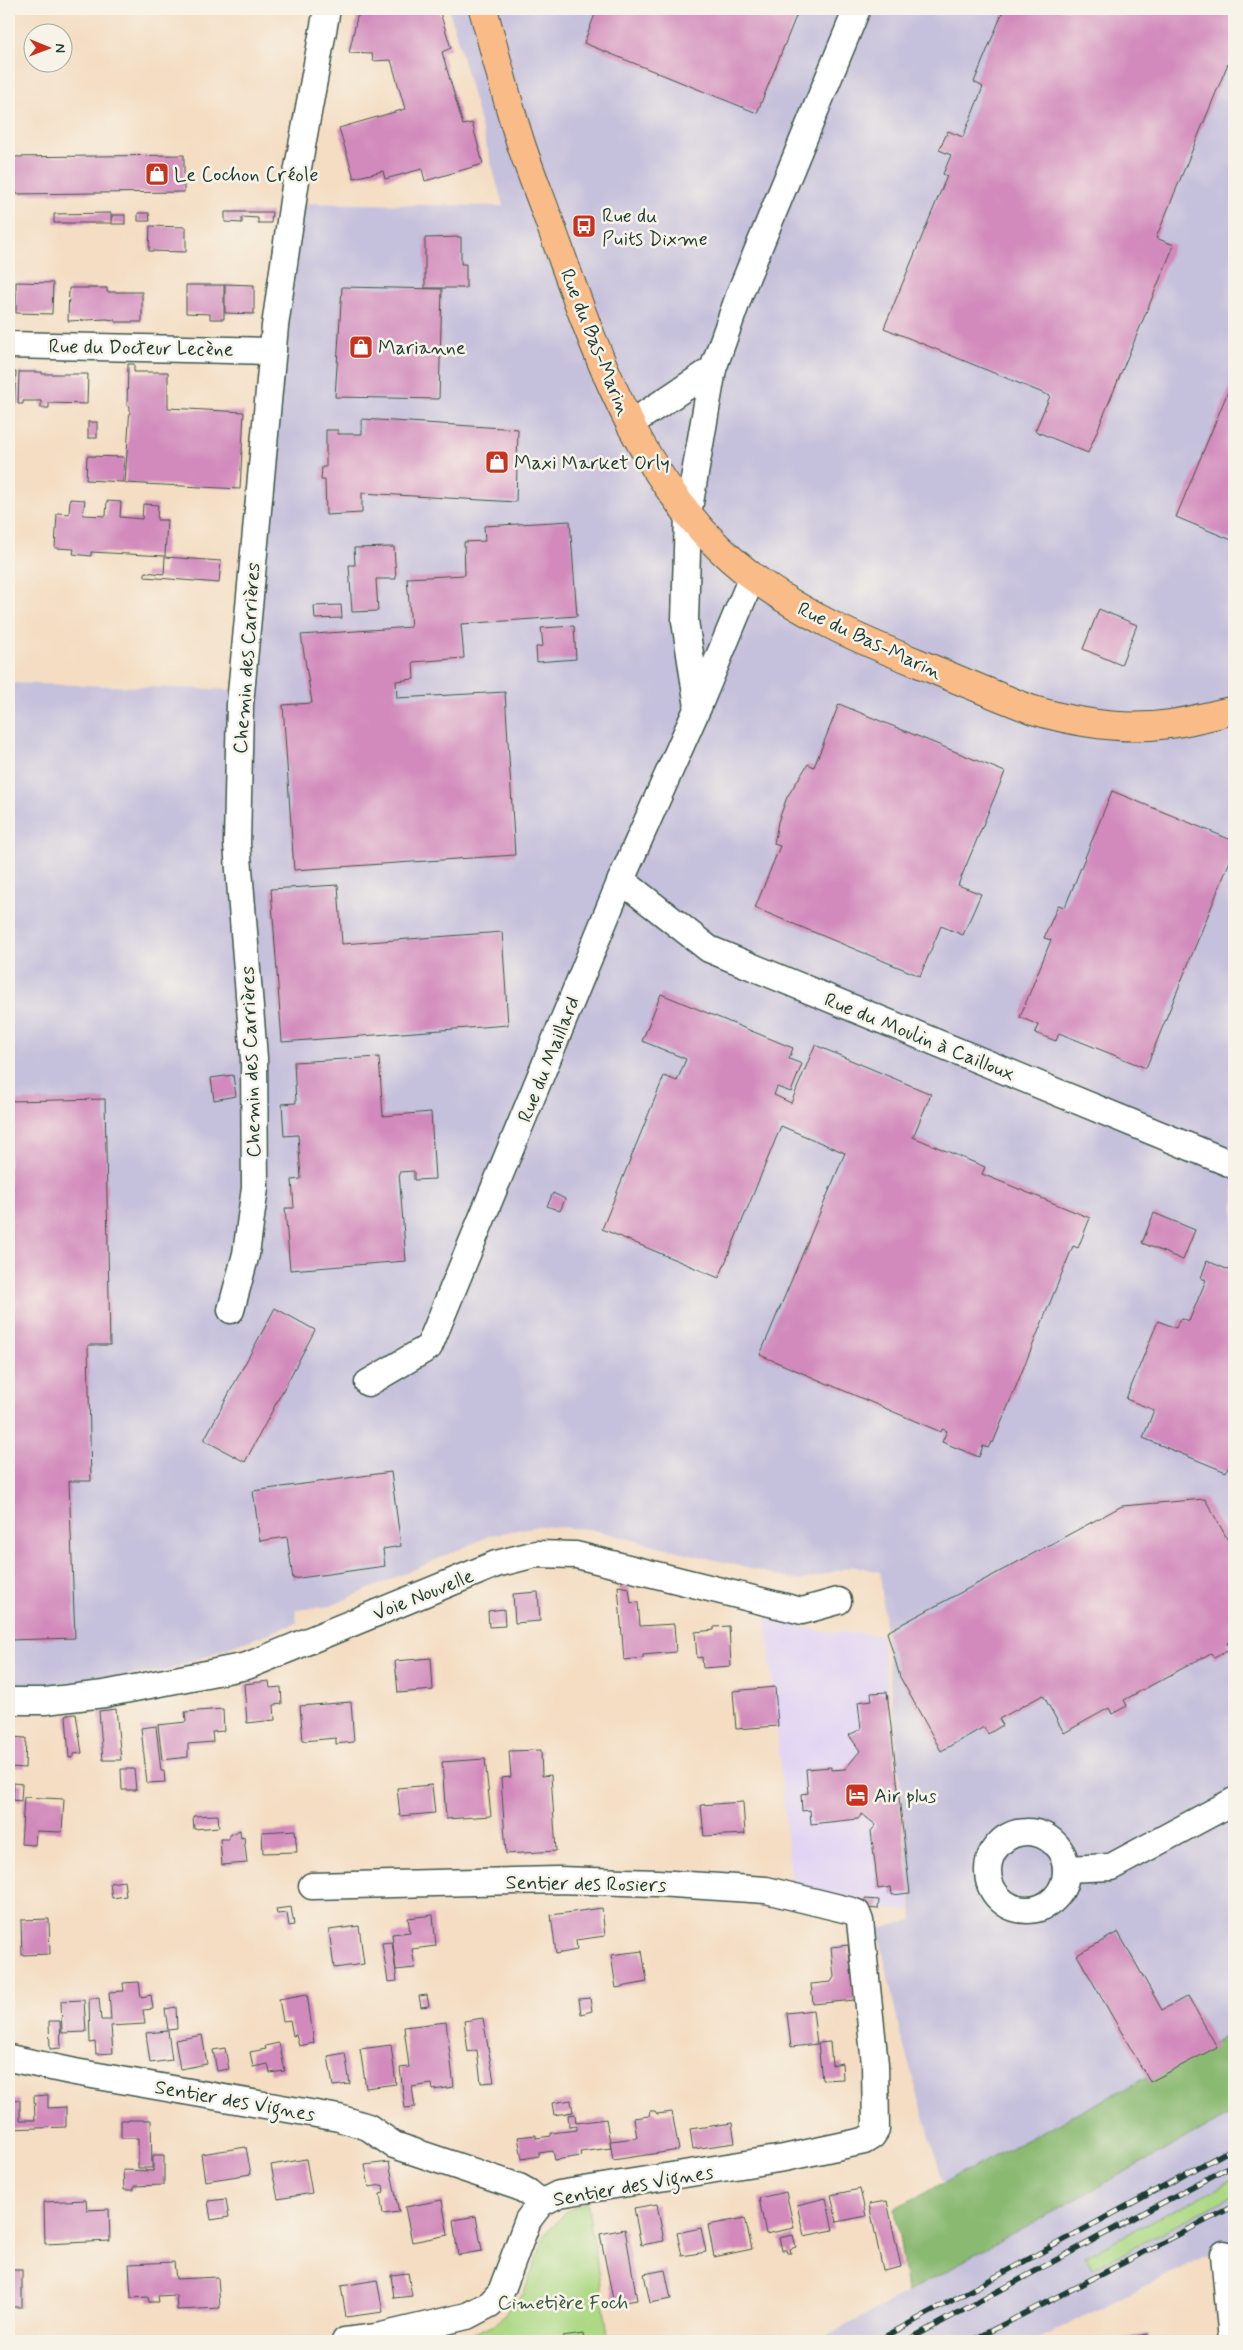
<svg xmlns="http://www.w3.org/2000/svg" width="1243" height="2350" font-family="Mynerve,sans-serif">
<rect width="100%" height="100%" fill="#f7f3e8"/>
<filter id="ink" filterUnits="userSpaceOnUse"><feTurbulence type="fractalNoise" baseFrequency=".02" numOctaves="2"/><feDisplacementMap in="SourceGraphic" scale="10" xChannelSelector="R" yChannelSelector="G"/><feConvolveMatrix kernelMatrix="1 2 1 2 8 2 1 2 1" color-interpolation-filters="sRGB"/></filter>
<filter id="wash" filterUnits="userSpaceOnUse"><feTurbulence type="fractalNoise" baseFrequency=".0096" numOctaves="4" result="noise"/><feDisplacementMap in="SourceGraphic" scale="20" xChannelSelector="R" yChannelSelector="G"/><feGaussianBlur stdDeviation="1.12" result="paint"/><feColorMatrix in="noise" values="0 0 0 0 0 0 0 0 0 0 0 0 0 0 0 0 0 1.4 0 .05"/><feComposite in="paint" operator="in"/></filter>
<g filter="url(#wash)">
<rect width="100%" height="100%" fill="#f4ddc2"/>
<polygon fill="#e1d4f4" points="766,1618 820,1631 882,1635 911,1911 857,1907 792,1890"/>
<polygon fill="#c5c0db" points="449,9 1234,9 1234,2242 1035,2341 819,2341 969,2258 945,2189 900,2033 878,1929 913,1920 880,1572 854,1566 800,1581 589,1529 538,1526 492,1535 331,1606 296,1610 297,1623 165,1671 17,1689 9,1687 9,683 241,690 293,203 503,206"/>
<g fill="#add985" stroke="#668b5c">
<polygon points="1234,2179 1234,2195 1092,2269 1085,2256"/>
<polygon points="587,2201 609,2341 456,2341 497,2323 524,2293 546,2232 567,2211"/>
</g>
<polygon fill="#8ab972" stroke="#547b53" points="1234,2032 1234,2112 907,2292 895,2208"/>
<g id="blocks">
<g fill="#d28abc">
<polygon points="368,9 439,9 451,48 442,52 463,125 472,123 483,164 425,181 422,169 385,179 383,171 354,178 339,128 405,109 391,60 373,61 372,54 349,53 357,17"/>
<polygon points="597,9 799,9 757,113 584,43"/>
<polygon points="1004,9 1234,9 1234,49 1156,238 1174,245 1088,453 1035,431 1050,396 884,328 947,176 943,174 951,155 939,150 948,131 963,137 983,87 974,82"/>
<polygon points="184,155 184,192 9,194 9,157"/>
<polygon points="225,212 272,212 271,223 258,223 258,218 242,217 242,223 225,222"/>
<polygon points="108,213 111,213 111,223 54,223 54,214"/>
<polygon points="138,213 149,213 150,221 138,221"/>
<rect x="112" y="215" width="13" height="9"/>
<polygon points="150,226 186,227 186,252 149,251"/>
<polygon points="461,237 461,264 466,264 466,288 425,288 425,238"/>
<polygon points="16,282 53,283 52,314 16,313"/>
<polygon points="225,284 254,285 254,314 225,313"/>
<polygon points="186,285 224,285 224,319 210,319 210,314 186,313"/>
<polygon points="342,287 442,289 439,399 335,397"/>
<polygon points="69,288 107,288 107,292 142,292 142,322 115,322 115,320 106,319 68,321"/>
<polygon points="128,364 134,364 134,372 168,372 168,408 244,412 240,489 125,483 130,406 127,406"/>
<polygon points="9,372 16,372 14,405 9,405"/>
<polygon points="19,372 42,372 42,374 88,374 87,404 49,403 49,408 41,408 41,401 23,401 23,404 18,404"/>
<polygon points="1234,377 1234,541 1176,517"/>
<polygon points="362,419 518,429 516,502 362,493 362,513 326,515 325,480 321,480 322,467 326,467 326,430 338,430 338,434 362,434"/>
<rect x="88" y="422" width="9" height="16"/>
<polygon points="87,456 124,457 123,482 86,480"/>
<polygon points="70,499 85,500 83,515 106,516 107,501 121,502 120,517 142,519 143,504 158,505 157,520 167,520 165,556 91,552 91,556 73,554 74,549 55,548 57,513 69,514"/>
<polygon points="570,521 577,616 461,624 464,658 413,662 414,679 396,681 397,698 505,692 515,855 294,870 283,705 312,703 301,635 411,627 407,578 465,575 464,542 485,541 484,526"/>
<polygon points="394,547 396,579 376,579 378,611 352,612 349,565 355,565 354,548"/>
<polygon points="165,557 221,561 219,583 145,577 145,572 164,574"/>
<polygon points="341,605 342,618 315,619 314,606"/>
<polygon points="1099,609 1137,625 1121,665 1083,649"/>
<polygon points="574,626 576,659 537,662 536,647 543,646 541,628"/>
<polygon points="839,704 1005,772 958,885 981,894 963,935 941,926 920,976 755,908 780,846 774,844 778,822 787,797 808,764 814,767"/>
<polygon points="1112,791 1234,841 1234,851 1146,1068 1059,1033 1056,1041 1035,1033 1038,1025 1020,1017 1051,940 1044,938 1058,905 1065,907"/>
<polygon points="338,885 342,944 502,932 508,1025 282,1042 271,889"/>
<polygon points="661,994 793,1048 789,1059 802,1064 791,1092 777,1087 774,1095 791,1103 815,1045 931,1094 913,1137 985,1167 982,1174 1090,1218 1078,1248 1073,1246 993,1443 991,1442 988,1448 983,1446 979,1457 942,1442 947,1431 942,1429 941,1432 760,1355 845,1153 781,1126 719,1278 602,1229 664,1076 677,1081 686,1059 642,1041"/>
<polygon points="379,1057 383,1116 431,1112 435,1179 414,1180 414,1171 399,1172 406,1261 290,1270 285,1208 294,1208 292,1180 301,1179 298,1135 284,1136 282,1104 296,1103 294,1062"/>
<polygon points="233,1075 236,1096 214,1100 211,1078"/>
<polygon points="105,1099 110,1345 88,1345 91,1481 69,1481 75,1638 9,1640 9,1101"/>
<polygon points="553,1193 565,1199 560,1211 547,1206"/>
<polygon points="1154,1213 1195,1230 1183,1260 1142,1243"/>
<polygon points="1207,1261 1234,1272 1234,1451 1226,1472 1143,1438 1154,1410 1126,1399 1158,1321 1176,1328 1179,1320 1183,1319 1189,1321 1206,1280 1201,1278"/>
<polygon points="275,1308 315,1330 245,1462 204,1440"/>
<polygon points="391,1472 401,1546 383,1549 385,1566 293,1579 287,1537 260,1541 253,1491"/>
<polygon points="1205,1499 1234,1551 1234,1640 1227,1643 1231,1649 1214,1658 1211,1653 1124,1700 1127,1706 1112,1714 1109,1708 1064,1733 1043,1695 999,1719 1003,1725 988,1734 984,1727 941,1751 900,1677 887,1632 1122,1506"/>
<polygon points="618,1586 629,1588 631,1603 638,1602 640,1626 674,1624 676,1652 643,1655 643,1658 624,1660"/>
<polygon points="538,1592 540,1621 515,1623 513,1594"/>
<polygon points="504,1609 505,1626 489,1627 488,1611"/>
<polygon points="729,1626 731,1666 703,1668 702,1657 697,1658 695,1632 714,1630 714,1627"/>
<polygon points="431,1658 433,1690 398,1693 395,1661"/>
<polygon points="269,1681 270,1688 281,1687 282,1704 274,1705 275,1720 247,1723 244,1684"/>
<polygon points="775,1687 778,1726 736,1729 733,1691"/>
<polygon points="887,1692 910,1893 892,1895 891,1887 878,1889 871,1831 876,1825 862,1814 858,1819 811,1824 810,1810 802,1811 801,1794 808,1793 806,1769 831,1767 831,1770 845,1769 860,1751 849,1735 861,1729 858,1702 872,1700 871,1693"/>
<polygon points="351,1702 354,1742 336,1744 336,1738 303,1741 300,1706"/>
<polygon points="116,1709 121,1760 103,1760 99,1711"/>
<polygon points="223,1709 224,1731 212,1732 213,1742 188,1744 188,1757 162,1760 158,1725 186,1722 185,1712"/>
<polygon points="76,1714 82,1753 74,1754 74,1757 69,1758 66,1715"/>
<polygon points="156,1726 161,1771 164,1771 165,1782 147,1783 141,1728"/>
<polygon points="9,1737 26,1738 25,1768 9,1767"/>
<polygon points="541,1750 542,1776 551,1775 556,1851 506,1854 501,1778 511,1777 509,1751"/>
<polygon points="485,1759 491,1816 446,1819 442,1762"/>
<polygon points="121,1769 134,1769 136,1790 122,1790"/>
<polygon points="14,1783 22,1784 21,1801 13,1800"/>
<polygon points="432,1785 435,1813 400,1816 397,1788"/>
<polygon points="24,1797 64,1799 62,1832 36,1831 35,1845 21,1844"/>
<polygon points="743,1802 745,1834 704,1836 701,1805"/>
<polygon points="218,1815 219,1827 194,1829 193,1816"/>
<polygon points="240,1830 241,1838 244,1837 247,1863 222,1865 220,1839 229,1839 229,1835"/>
<polygon points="295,1830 297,1852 263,1853 262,1832"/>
<polygon points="124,1881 126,1896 112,1898 110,1883"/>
<polygon points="865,1899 879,1900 878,1909 864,1908"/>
<polygon points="291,1907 294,1925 289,1926 287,1913 277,1914 276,1909"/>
<polygon points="602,1908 605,1936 576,1940 577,1950 556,1954 551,1915"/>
<polygon points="433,1915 436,1946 412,1949 415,1968 396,1970 392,1934 410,1932 408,1918"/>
<polygon points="49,1919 50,1954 22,1955 21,1920"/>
<polygon points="359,1926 364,1964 334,1968 329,1930"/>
<polygon points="1118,1932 1162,2010 1188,1996 1217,2047 1150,2082 1077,1955"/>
<polygon points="392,1942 397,1981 388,1982 382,1943"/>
<polygon points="848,1945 855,2000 813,2004 811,1984 831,1982 834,1977 831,1947"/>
<polygon points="642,1951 647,1982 616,1988 611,1955"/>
<polygon points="139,1982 141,1997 151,1995 153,2009 143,2010 145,2024 111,2026 113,2053 96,2054 95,2042 90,2043 89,1999 99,1998 101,2020 111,2020 109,1992 124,1991 123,1983"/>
<polygon points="307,1994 314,2043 299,2046 296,2035 293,2036 290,2020 283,2021 279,1999"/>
<polygon points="427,1995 429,2006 421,2007 419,1996"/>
<polygon points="590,1998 592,2011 581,2014 579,1999"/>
<polygon points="84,2000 86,2032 62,2033 61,2001"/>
<polygon points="176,2007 177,2029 168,2030 165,2009"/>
<polygon points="813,2010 817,2044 791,2047 787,2013"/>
<polygon points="483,2018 494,2082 481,2083 477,2050 468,2052 464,2021"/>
<polygon points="49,2021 60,2021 61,2048 50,2049"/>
<polygon points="446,2022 454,2087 433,2090 432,2084 412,2087 415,2107 405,2108 400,2068 409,2067 404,2027"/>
<polygon points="168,2031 172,2060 150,2063 146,2033"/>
<polygon points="202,2035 207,2064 180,2069 175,2040"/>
<polygon points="830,2042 832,2065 842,2063 843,2079 822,2080 818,2043"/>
<polygon points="279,2043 285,2071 270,2073 268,2064 253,2067 250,2052 266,2049 265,2046"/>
<polygon points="391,2045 396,2084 366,2088 360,2049"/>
<polygon points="225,2048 229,2069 217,2071 213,2050"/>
<polygon points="345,2053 350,2084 333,2086 328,2056"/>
<polygon points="48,2095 48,2108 66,2107 66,2127 9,2129 9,2099 20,2100 20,2120 35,2120 34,2096"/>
<polygon points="571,2100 573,2112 554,2115 552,2103"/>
<polygon points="650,2111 655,2111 657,2114 672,2112 679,2150 613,2160 610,2141 637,2138 634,2118 649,2116"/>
<polygon points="575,2114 576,2123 606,2119 611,2148 580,2152 581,2156 555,2160 553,2151 539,2153 539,2156 522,2159 518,2137 536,2135 536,2138 551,2136 551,2133 577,2130 577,2126 569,2127 568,2115"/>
<polygon points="121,2120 151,2120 152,2168 138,2168 138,2138 121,2138"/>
<polygon points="732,2123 735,2143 693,2149 690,2129"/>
<polygon points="246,2147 251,2174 205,2181 201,2154"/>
<polygon points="153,2155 164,2155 164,2185 134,2186 134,2190 124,2190 123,2170 153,2171"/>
<polygon points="306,2159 312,2193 278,2199 271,2165"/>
<polygon points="389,2162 399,2212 383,2214 380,2194 384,2193 383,2185 369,2187 365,2165"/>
<polygon points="860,2189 866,2216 837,2222 831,2195"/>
<polygon points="786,2192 794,2228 766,2234 759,2198"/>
<polygon points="826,2198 833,2230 804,2236 797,2205"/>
<polygon points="226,2199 229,2217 211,2220 208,2201"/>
<polygon points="86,2200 87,2210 109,2209 110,2241 45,2244 44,2202"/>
<polygon points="442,2200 448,2235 412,2242 405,2207"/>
<polygon points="887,2201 901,2267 883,2271 869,2204"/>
<polygon points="657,2204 664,2241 641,2245 634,2208"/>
<polygon points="476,2216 482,2251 458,2255 453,2220"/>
<polygon points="745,2218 752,2249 714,2257 708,2225"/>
<polygon points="701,2228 706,2252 682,2256 677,2233"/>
<polygon points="625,2229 637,2300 614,2304 600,2234"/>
<polygon points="793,2235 796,2247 790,2249 791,2253 787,2253 786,2250 782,2250 779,2238"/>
<polygon points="174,2262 176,2279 218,2277 220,2308 177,2310 176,2295 158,2296 159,2302 149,2302 148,2297 131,2298 129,2264"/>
<rect x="9" y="2270" width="13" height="37"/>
<polygon points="665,2270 671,2299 650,2303 644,2274"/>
<polygon points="408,2273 412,2296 394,2298 391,2275"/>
<polygon points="377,2280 383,2312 346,2317 341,2286"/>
<polygon points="583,2334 584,2341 564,2341 563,2337"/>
<polygon points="1148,2334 1150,2341 1121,2341 1121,2339"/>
</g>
</g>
</g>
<g filter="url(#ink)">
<use href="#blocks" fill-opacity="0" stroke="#3f5549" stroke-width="1"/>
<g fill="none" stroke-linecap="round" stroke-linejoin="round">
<g stroke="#3f5549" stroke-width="29">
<g id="minor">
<polyline points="9,345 273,351"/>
<polyline points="630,424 713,369"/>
<polyline points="698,707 685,621 688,514 713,369 740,293 857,9"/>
<polyline points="621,880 709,949 1234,1165"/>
<polyline points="231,1310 246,1254 255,1188 254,1058 237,844 240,704 275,326 297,173 327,9"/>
<polyline points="368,1383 429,1347 621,880 698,707 752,577"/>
<polyline points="9,1701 45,1701 104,1694 247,1666 496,1564 536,1554 576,1555 802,1611 838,1601"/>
<circle cx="1027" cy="1871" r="39"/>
<polyline points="1066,1869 1111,1867 1234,1801"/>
<polyline points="312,1886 558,1880 657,1883 766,1890 852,1911 857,1913 860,1921 875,2064 876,2130 872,2136 864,2141 784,2158 559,2194 541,2203 528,2220 501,2292 490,2304 467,2316 377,2337 345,2341"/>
<polyline points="9,2058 75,2072 339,2118 368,2127 394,2145 519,2187 528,2192 541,2203"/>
<polyline points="1224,2254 1232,2341"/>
</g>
</g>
<g stroke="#3f5549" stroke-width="30">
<path id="major" d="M 483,9 C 494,49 504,89 516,128 C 526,163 541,197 553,232 C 597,356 643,495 753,577 C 805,616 858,639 918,663 C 956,679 994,695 1033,710 C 1077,723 1124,731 1170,724 C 1192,721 1213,715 1234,710"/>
</g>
<use href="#minor" stroke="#fff" stroke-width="26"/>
<use href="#major" stroke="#f9bc89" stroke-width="28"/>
<g stroke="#1f3d34" stroke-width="5.5">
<g id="rail">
<polyline points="877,2341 1234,2148"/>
<polyline points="906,2341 1234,2164"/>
<polyline points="971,2341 1234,2206"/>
</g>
</g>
<use href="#rail" stroke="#f7f3e8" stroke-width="4" stroke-dasharray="11" stroke-linecap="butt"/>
</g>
</g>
<defs>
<g id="shop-square" transform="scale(1.25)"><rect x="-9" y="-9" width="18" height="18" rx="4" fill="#c8321e" stroke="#f7f3e8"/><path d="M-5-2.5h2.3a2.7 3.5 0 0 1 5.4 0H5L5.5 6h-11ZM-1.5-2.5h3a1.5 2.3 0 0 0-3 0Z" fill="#fff"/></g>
<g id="bus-square" transform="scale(1.25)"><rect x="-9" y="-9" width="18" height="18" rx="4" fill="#c8321e" stroke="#f7f3e8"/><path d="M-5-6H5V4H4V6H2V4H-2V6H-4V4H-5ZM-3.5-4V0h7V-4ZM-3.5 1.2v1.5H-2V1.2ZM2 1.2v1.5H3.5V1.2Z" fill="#fff"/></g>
<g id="hotel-square" transform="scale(1.25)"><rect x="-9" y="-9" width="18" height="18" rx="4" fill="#c8321e" stroke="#f7f3e8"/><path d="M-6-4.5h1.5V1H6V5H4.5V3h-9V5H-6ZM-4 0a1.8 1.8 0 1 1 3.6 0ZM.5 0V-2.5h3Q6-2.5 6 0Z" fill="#fff"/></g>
</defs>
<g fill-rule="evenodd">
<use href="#shop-square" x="157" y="174"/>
<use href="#bus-square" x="584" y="226"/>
<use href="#shop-square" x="361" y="347"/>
<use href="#shop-square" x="497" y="462"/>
<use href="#hotel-square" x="857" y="1795"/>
</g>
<g text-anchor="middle" stroke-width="5" stroke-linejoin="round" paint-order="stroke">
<g font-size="20" fill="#1f3d34" stroke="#f7f3e8" text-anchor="start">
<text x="174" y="181">Le Cochon Créole</text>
<text x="602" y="222">Rue du<tspan x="602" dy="23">Puits Dixme</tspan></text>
<text x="378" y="354">Marianne</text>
<text x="514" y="469">Maxi Market Orly</text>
<text x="874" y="1802">Air plus</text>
</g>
<g font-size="20" fill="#1f3d34" stroke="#f7f3e8">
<text transform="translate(596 342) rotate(68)" y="7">Rue du Bas-Marin</text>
<text transform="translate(141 347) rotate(1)" y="7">Rue du Docteur Lecène</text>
<text transform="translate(870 640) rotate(25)" y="7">Rue du Bas-Marin</text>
<text transform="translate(246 658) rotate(-86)" y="7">Chemin des Carrières</text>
<text transform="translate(920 1036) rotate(22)" y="7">Rue du Moulin à Cailloux</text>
<text transform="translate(548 1059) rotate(-68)" y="7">Rue du Maillard</text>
<text transform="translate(250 1062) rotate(-92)" y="7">Chemin des Carrières</text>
<text transform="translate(423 1594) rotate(-22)" y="7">Voie Nouvelle</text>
<text transform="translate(586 1883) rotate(1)" y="7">Sentier des Rosiers</text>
<text transform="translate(235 2100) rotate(10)" y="7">Sentier des Vignes</text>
<text transform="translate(633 2185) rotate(-10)" y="7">Sentier des Vignes</text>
</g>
<g font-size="20" fill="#3b5c44" stroke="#f7f3e8">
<text x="563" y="2309">Cimetière Foch</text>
</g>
</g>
<rect width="1243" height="2350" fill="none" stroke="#f7f3e8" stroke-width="30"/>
<g transform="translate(48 48) rotate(91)"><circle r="24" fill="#f7f3e8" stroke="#a1aaa0"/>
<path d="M0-4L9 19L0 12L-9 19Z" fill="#c8321e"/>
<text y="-8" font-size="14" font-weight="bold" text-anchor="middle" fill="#1f3d34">N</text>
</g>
</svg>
